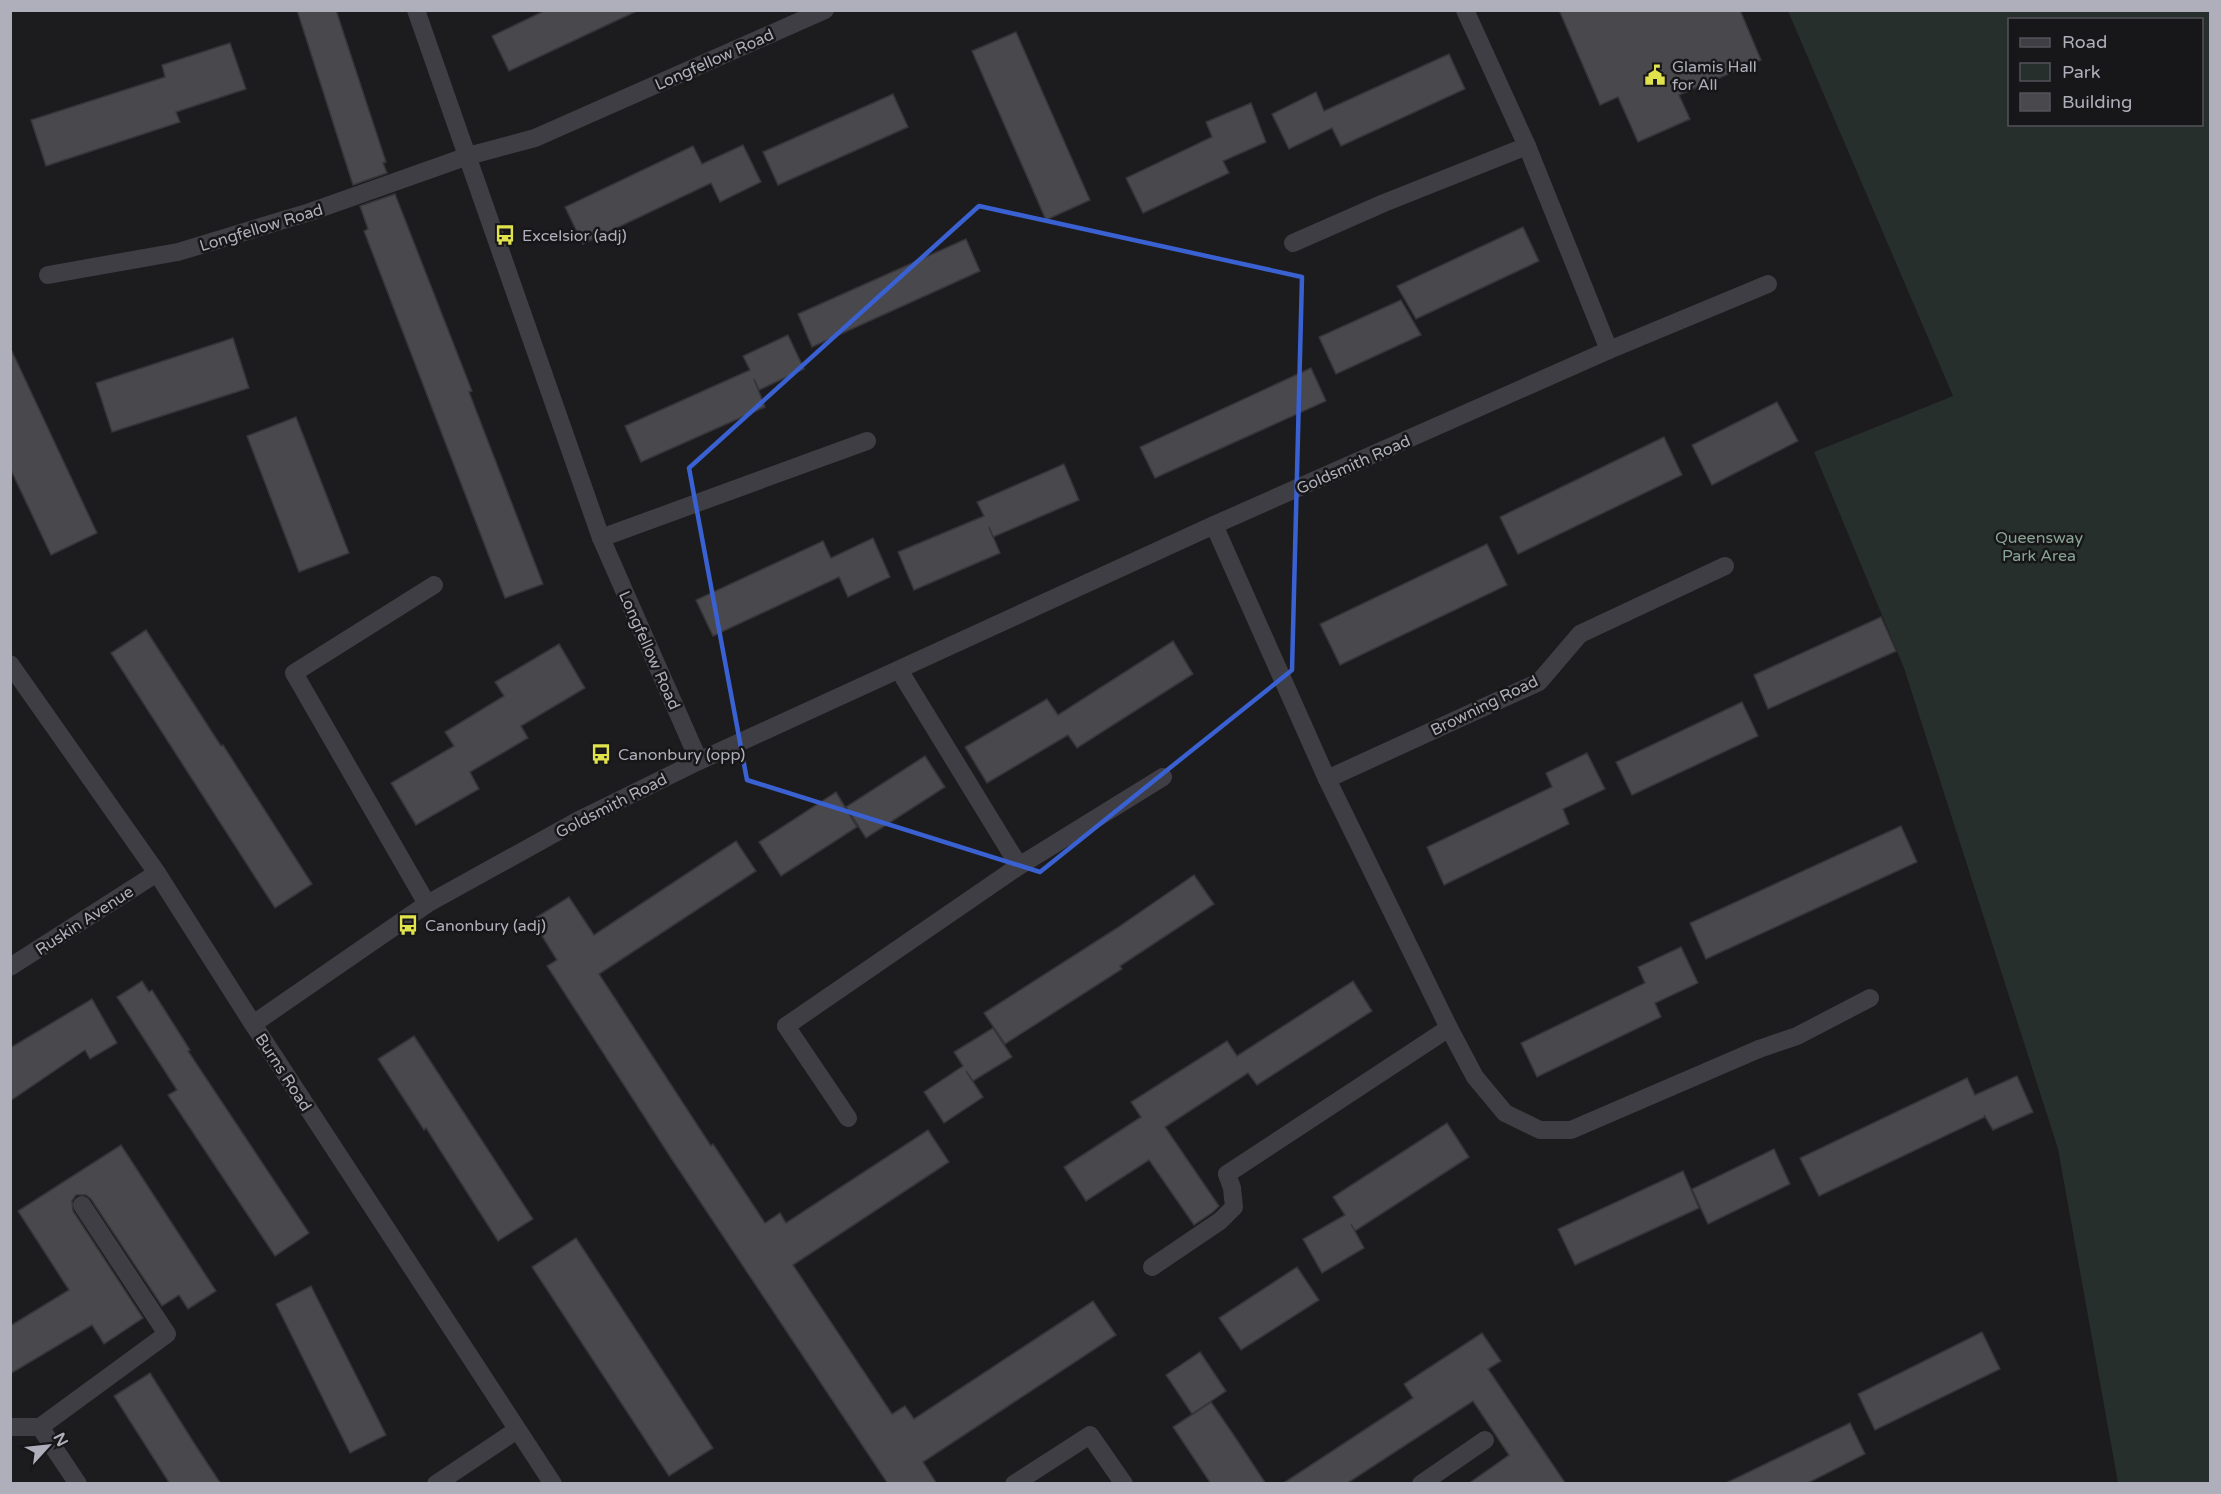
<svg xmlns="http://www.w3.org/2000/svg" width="2221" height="1494" font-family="'Varela Round',sans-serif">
<rect width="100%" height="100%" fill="#1c1b1d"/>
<path fill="#272f2c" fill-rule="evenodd" d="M 1788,11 L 2210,11 L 2210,1483 L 2118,1483 L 2058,1149 L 1904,668 L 1814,452 L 1953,396 ZM 2010,20 L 2202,20 L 2202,124 L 2010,124 Z"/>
<g fill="#49484d" stroke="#373539" stroke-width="1.5">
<polygon points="297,10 336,10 386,162 383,163 387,173 353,185"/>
<polygon points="546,10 639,10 509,71 492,36"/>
<polygon points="1559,10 1740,10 1761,60 1679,95 1690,119 1638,142 1618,97 1600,105"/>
<polygon points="1016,32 1090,200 1046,220 972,51"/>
<polygon points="230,43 246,89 176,112 180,122 46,166 31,120 165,77 162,65"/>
<polygon points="1449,54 1465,89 1341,146 1332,128 1289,149 1272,114 1316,92 1324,111"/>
<polygon points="893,94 908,127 778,185 763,152"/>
<polygon points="1251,103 1266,142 1223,161 1229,173 1143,213 1126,178 1212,137 1206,122"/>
<polygon points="743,145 761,182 720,202 711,183 583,244 565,207 693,146 702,164"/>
<polygon points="395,194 472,391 469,392 543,584 505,598 364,231 368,229 360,206"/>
<polygon points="1523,227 1539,261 1416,319 1397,286"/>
<polygon points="966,239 980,271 812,347 798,314"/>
<polygon points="1401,300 1421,335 1336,374 1319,337"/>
<polygon points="788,335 804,369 759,390 754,379 765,407 641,462 625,426 750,370 743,356"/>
<polygon points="233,338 249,388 112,432 96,383"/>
<polygon points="10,347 97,533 51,555 10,468"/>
<polygon points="1311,368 1326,401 1155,478 1140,447"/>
<polygon points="1777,402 1798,441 1712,485 1692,445"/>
<polygon points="296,417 349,553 299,572 247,436"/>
<polygon points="1664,437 1682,475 1518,554 1500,517"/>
<polygon points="1064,464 1079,500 993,537 989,527 1000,553 914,590 898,552 984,516 977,502"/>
<polygon points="873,538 890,577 848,597 839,577 713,636 696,600 823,541 831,558"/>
<polygon points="1487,544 1507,585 1340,665 1320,624"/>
<polygon points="1881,617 1896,651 1768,709 1754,675"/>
<polygon points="146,630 221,746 223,745 312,884 275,908 111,653"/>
<polygon points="1173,641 1193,674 1077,748 1068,735 987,783 965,747 1047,699 1058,715"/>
<polygon points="559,644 585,688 521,726 528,738 470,772 479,789 416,825 391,783 454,746 445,732 504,696 495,682"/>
<polygon points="1742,702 1758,736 1632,795 1616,762"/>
<polygon points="1587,753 1605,789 1563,809 1569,824 1444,885 1427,847 1552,787 1546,773"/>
<polygon points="925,756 945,787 866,838 846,807"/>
<polygon points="836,792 857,827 781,876 759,842"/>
<polygon points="1901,826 1917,862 1706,959 1690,923"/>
<polygon points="736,841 756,871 599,974 711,1146 713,1144 765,1223 780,1213 786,1223 928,1130 949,1162 793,1265 892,1414 905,1406 914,1419 1093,1301 1116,1335 923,1462 937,1484 888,1484 671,1158 547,966 557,960 532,920 569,897 594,935"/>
<polygon points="1194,875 1214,904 1120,966 1122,969 1005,1044 984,1013 1117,928"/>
<polygon points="1681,947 1698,983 1655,1003 1661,1017 1537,1077 1521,1043 1645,983 1638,967"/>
<polygon points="142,981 149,992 152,990 190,1050 188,1051 309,1233 275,1256 168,1095 177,1090 117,997"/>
<polygon points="1353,981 1372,1011 1257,1085 1248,1073 1165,1127 1219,1206 1213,1212 1194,1225 1149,1160 1086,1201 1064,1167 1141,1117 1131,1102 1227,1041 1237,1056"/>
<polygon points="92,999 117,1043 90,1059 85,1050 10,1101 10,1048"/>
<polygon points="993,1028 1012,1057 973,1081 966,1071 983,1097 944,1123 924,1092 963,1066 954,1052"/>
<polygon points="414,1036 533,1219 498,1241 426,1128 424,1130 378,1059"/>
<polygon points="2017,1076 2033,1112 1993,1130 1984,1115 1985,1117 1819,1196 1800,1158 1967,1078 1975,1095"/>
<polygon points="1447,1123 1469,1157 1355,1231 1351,1224 1364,1248 1322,1273 1303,1239 1345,1215 1333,1197"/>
<polygon points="121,1145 216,1291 188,1309 179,1295 162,1306 91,1199 86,1195 76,1195 72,1201 73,1211 143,1318 104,1344 92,1325 10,1374 10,1326 69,1290 18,1211"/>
<polygon points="1774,1149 1790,1184 1708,1224 1692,1189"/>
<polygon points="1683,1171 1699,1208 1575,1265 1558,1229"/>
<polygon points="576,1238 713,1448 669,1476 532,1267"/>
<polygon points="1297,1267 1319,1300 1241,1350 1219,1318"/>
<polygon points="311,1286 386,1435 350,1453 276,1304"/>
<polygon points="1982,1332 2000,1369 1875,1430 1858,1394"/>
<polygon points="1482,1333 1501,1361 1488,1369 1566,1484 1468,1484 1509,1455 1473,1401 1346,1484 1282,1484 1413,1398 1404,1384"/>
<polygon points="1200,1352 1226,1391 1192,1414 1166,1375"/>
<polygon points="150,1373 194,1443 221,1484 170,1484 114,1396"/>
<polygon points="1211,1402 1237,1440 1266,1484 1211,1484 1173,1427"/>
<polygon points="1850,1423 1865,1454 1806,1484 1724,1484"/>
</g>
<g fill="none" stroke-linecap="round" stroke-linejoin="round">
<g stroke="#3f3e44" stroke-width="18">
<polyline points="1609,350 1768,284"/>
<polyline points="786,1026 848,1118"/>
<polyline points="1759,1049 1797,1036 1870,998"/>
<polyline points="1152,1267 1220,1221 1234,1207 1232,1188 1227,1174"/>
<polyline points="10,1427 40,1427 167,1334 82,1205"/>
<polyline points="1014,1484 1090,1435 1124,1484"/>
<polyline points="1421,1484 1485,1440"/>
</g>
<g stroke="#3f3e44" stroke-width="18">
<polyline points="416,10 601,538 699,761"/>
<polyline points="1293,243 1384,203 1527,146"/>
<polyline points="48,275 178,252 310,212 468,156 535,138 825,10"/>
<polyline points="1214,525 1327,779 1449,1028 1475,1077 1505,1113 1540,1130 1571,1130 1759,1049"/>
<polyline points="601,538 867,441"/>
<polyline points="10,664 157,873 253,1024 553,1484"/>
<polyline points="899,670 1019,866"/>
<polyline points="1327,779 1539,682 1580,634 1725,566"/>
<polyline points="427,904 294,673 434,585"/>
<polyline points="10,967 157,873"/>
<polyline points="253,1024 427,904 577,821 699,761 1214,525 1609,350 1527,146 1465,10"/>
<polyline points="786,1026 1019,866 1163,777"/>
<polyline points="1227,1174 1449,1028"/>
<polyline points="40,1427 78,1484"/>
<polyline points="436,1484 517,1430"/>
</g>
</g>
<path fill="none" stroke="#3a61d2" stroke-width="4.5" stroke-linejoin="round" d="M 979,206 L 1302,277 L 1292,670 L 1040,872 L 747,780 L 689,468 Z"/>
<defs>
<g id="civic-bare" transform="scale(1.62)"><path d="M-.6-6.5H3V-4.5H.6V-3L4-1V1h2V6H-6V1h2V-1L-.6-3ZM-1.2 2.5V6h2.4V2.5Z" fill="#e1e34d" stroke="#171618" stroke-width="2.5" paint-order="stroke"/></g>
<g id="bus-bare" transform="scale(1.62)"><path d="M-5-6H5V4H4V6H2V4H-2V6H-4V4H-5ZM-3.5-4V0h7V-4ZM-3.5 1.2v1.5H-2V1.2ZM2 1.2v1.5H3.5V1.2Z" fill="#e1e34d" stroke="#171618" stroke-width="2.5" paint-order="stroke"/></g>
</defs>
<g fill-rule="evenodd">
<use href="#civic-bare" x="1655" y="75"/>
<use href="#bus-bare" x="505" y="235"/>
<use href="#bus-bare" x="601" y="754"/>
<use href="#bus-bare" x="408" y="925"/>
</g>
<g text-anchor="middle" stroke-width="5" stroke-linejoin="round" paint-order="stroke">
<g font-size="16" fill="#afafbb" stroke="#171618">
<text transform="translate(714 59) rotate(-24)" y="6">Longfellow Road</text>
<text transform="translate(261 227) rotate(-17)" y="6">Longfellow Road</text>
<text transform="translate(1353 464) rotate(-24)" y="6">Goldsmith Road</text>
<text transform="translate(650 650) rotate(66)" y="6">Longfellow Road</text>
<text transform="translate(1484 705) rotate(-26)" y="6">Browning Road</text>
<text transform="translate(611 805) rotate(-27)" y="6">Goldsmith Road</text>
<text transform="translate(84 920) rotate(-33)" y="6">Ruskin Avenue</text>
<text transform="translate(284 1072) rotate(57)" y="6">Burns Road</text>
</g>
<g font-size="16" fill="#afafbb" stroke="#171618" text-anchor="start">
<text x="1672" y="72">Glamis Hall<tspan x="1672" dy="18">for All</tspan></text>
<text x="522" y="241">Excelsior (adj)</text>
<text x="618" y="760">Canonbury (opp)</text>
<text x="425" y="931">Canonbury (adj)</text>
</g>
<g font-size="16" fill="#88a494" stroke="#171618">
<text x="2039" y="543">Queensway<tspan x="2039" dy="18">Park Area</tspan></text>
</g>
</g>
<rect width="2221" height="1494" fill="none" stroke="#afafbb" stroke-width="24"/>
<rect x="2008" y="18" width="195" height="108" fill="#171618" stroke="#545359" stroke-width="1.5"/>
<rect x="2020" y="38" width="30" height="9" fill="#3f3e44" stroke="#545359" stroke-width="1.5"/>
<text x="2062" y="48" font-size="18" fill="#afafbb">Road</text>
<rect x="2020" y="63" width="30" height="18" fill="#272f2c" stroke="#545359" stroke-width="1.5"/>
<text x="2062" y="78" font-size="18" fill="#afafbb">Park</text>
<rect x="2020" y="93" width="30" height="18" fill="#49484d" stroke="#545359" stroke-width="1.5"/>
<text x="2062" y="108" font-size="18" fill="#afafbb">Building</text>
<g transform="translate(48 1446) rotate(63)" stroke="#171618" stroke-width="4.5" paint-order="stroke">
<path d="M0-4.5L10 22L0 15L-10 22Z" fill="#afafbb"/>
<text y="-9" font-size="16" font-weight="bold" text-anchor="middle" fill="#afafbb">N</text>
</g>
</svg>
